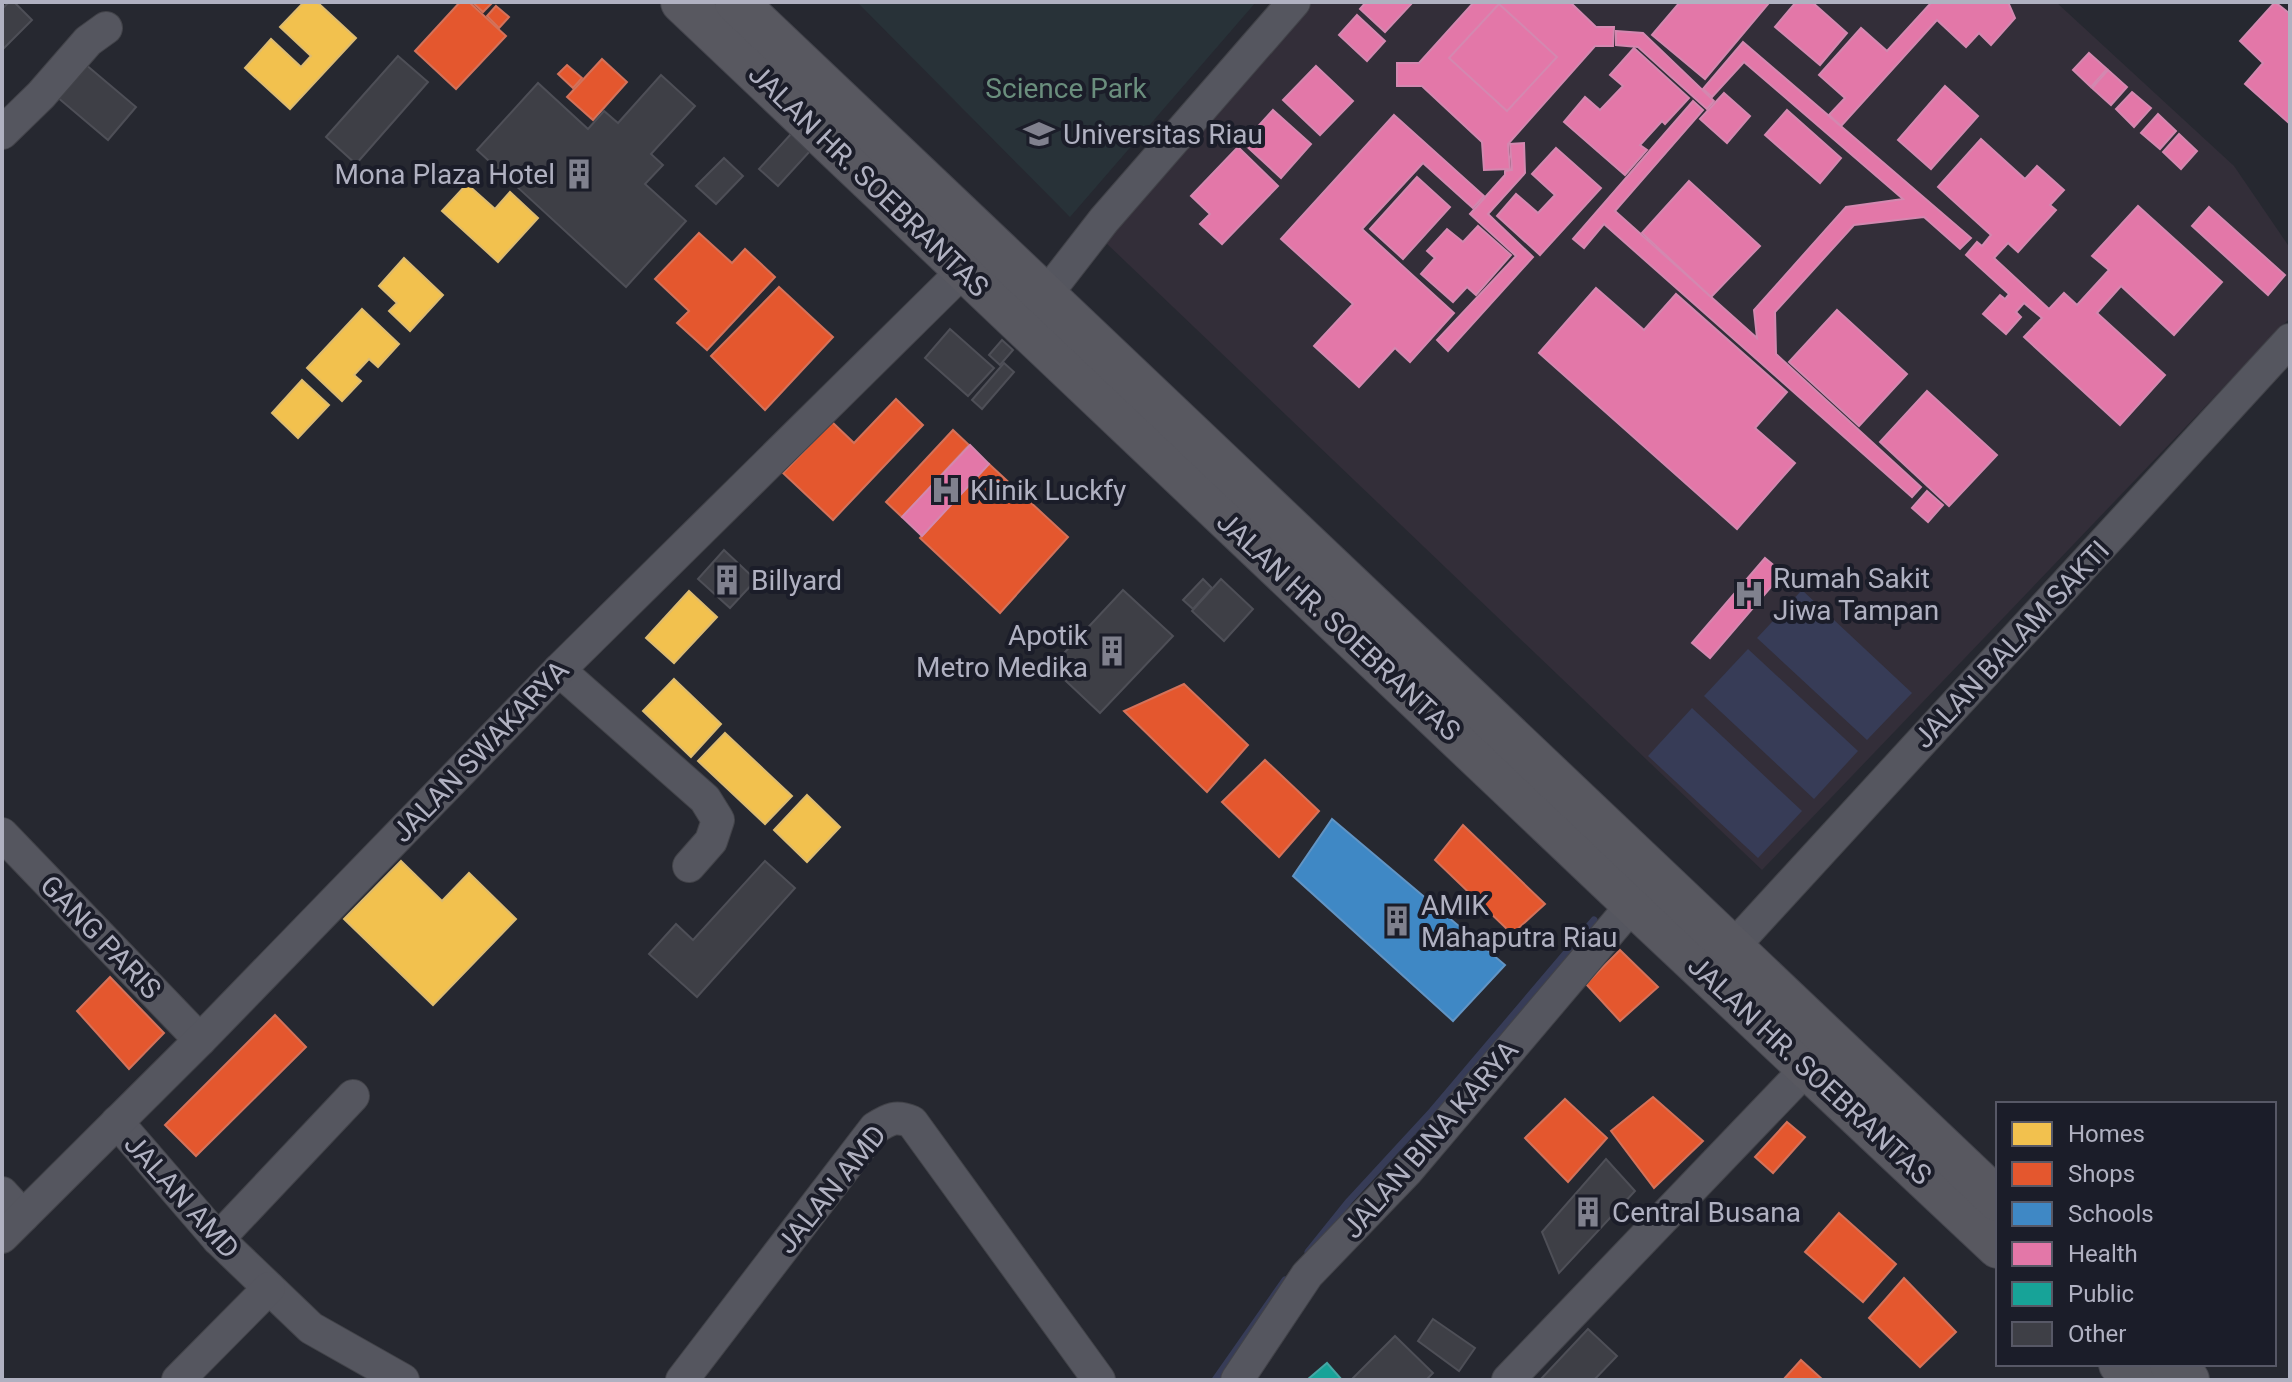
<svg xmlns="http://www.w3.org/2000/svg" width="2292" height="1382" font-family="Roboto,sans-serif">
<rect width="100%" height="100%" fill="#262830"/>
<polygon fill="#332e39" points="1312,2 2056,2 2234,166 2290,248 2290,318 1762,870 1104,241"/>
<polygon fill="#283238" points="857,2 1256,2 1070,217"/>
<g fill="#373c57">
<polygon points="1802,590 1912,693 1867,740 1757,638"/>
<polygon points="1748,649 1858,751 1814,799 1704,696"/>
<polygon points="1692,708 1802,811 1758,858 1648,756"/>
</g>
<g fill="#f2c14e" stroke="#debc70" stroke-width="2">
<polygon points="304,2 317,2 356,38 290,109 245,68 271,39 301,67 311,56 280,27"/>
<polygon points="467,184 495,209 510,192 538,218 498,262 442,211"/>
<polygon points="404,258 443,295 410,331 389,311 397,303 379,286"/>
<polygon points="362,309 399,344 378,367 369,359 354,375 361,381 342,401 307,368"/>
<polygon points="302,380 329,405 298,438 272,413"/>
<polygon points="689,591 717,617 674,663 646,638"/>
<polygon points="674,679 721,724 691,757 643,711"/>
<polygon points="725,733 792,796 765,824 698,761"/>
<polygon points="807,795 840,827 807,862 774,830"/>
<polygon points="401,861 442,901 469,873 516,919 433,1005 344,919"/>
</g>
<g fill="#e4572e" stroke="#d4725a" stroke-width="2">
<polygon points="460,2 469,2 506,36 456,89 415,51"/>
<polygon points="472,2 491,2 492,3 483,12"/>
<polygon points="496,6 509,17 499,28 487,16"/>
<polygon points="602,59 627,82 593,120 567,97"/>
<polygon points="567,65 582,78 573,88 558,74"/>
<polygon points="699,233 732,263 745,249 775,277 707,350 677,323 689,311 655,279"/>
<polygon points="779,287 833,337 765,410 711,356"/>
<polygon points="896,399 923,425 833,520 783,473 832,422 854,443"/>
<polygon points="953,430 969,445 902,517 886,502"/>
<polygon points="989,464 1068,537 1000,613 920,538"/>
<polygon points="1184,684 1248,745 1207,792 1124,711"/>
<polygon points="1265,760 1319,811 1279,857 1222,802"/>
<polygon points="1463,825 1545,904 1512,934 1435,860"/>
<polygon points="1620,950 1658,987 1620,1021 1586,984"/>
<polygon points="110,977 164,1033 129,1069 77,1011"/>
<polygon points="275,1015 306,1047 196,1156 165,1125"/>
<polygon points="1653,1097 1703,1141 1654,1188 1611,1131"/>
<polygon points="1565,1099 1607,1138 1568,1182 1525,1138"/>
<polygon points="1787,1122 1805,1137 1773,1173 1755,1157"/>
<polygon points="1839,1213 1896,1264 1863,1302 1805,1252"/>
<polygon points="1904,1278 1956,1332 1920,1367 1869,1318"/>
<polygon points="1801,1360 1823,1380 1783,1380"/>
</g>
<polygon fill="#3f88c5" stroke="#6194c4" stroke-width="2" points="1332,819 1505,965 1453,1021 1293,876"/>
<g fill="#e377a8" stroke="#d488b0" stroke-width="2">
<polygon points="1366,2 1413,2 1385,32 1360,9"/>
<polygon points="1474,2 1570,2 1596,27 1614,27 1613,46 1595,46 1508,144 1510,169 1484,170 1482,142 1422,86 1397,86 1397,63 1419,63"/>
<polygon points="1680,2 1766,2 1768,4 1705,79 1652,35"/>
<polygon points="1796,2 1812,2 1847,33 1820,65 1775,27"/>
<polygon points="1928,2 2008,2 2015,18 1991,45 1979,33 1966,47 1937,20 1841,126 1829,115 1845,98 1819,75 1861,28 1887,51 1930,4"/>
<polygon points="2275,2 2290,14 2290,124 2245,84 2263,63 2240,41"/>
<polygon points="1499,4 1557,57 1507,111 1449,58"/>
<polygon points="1357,15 1385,41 1367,61 1339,35"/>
<polygon points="1616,31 1643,33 1714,101 1707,109 1638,47 1616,45"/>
<polygon points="1743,42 1971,238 1960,249 1924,217 1854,225 1775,312 1776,354 1921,487 1912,497 1604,224 1584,248 1573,239 1693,101 1703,110 1615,211 1757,338 1754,310 1846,207 1903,199 1744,62 1712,97 1703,89"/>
<polygon points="1634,48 1689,98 1665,124 1662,121 1640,145 1647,150 1625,175 1564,122 1585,97 1600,110 1623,86 1610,75"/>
<polygon points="2089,53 2107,69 2091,87 2073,70"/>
<polygon points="1316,66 1353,101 1320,135 1283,100"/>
<polygon points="2108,70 2127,87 2111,105 2092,88"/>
<polygon points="1945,86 1978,116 1931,169 1898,140"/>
<polygon points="2132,92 2151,108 2134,127 2116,109"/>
<polygon points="1724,93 1750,116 1727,143 1700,119"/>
<polygon points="1273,110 1311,144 1281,178 1243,143"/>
<polygon points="1787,110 1841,158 1820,183 1765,135"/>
<polygon points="2158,114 2176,131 2160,149 2141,133"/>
<polygon points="1394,115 1484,196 1473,208 1423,163 1362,229 1454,313 1410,362 1395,348 1359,387 1314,346 1353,304 1281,239"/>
<polygon points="2179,134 2197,151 2181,169 2163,152"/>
<polygon points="1981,139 2025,179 2037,166 2064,190 2050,205 2056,210 2018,252 2008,243 1994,258 2049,309 2064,293 2077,305 2109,270 2092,256 2138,206 2222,282 2174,335 2121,286 2097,313 2165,375 2120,425 2024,337 2042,318 2024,303 2016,312 2021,317 2006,334 1983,314 2000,295 2005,299 2009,294 1966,255 1977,242 1982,246 1991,235 1938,187"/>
<polygon points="1524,143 1525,173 1488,214 1533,257 1448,351 1437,340 1516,256 1470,214 1505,175 1505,171 1512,170 1510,144"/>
<polygon points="1238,147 1278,186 1222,244 1200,224 1210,214 1191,196"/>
<polygon points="1556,148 1601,188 1540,255 1497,216 1516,194 1538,213 1555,195 1532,174"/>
<polygon points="1417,177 1450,207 1403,259 1370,229"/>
<polygon points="1689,181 1760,246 1711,297 1642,233"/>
<polygon points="2209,207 2285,275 2268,295 2192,226"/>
<polygon points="1478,226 1511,255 1476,295 1467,287 1453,302 1421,274 1435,258 1427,251 1447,229 1463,242"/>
<polygon points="1596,288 1644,330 1676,294 1787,392 1755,428 1795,463 1737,529 1539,353"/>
<polygon points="1837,310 1907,374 1859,426 1789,362"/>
<polygon points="1927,391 1997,455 1949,506 1880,442"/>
<polygon points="970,445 989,464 922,536 902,517"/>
<polygon points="1927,491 1943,505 1928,522 1912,508"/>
<polygon points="1765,558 1783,573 1710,658 1692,643"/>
</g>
<polygon fill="#17a398" stroke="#45a7a4" stroke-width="2" points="1327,1363 1342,1380 1307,1380"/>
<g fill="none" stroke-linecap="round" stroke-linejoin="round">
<g stroke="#373c57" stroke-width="7">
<polyline points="1308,1252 1349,1201 1432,1111 1594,920"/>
<polyline points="1215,1380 1285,1280"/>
</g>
</g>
<g fill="#3e3f46" stroke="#4e4f57" stroke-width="2">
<polygon points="9,2 14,2 32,20 2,50 2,9"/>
<polygon points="398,56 428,82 356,164 326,137"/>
<polygon points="85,64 136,107 108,140 57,97"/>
<polygon points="661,75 695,106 651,154 663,165 645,184 686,221 626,287 477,150 538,83 588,129 604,111 618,123"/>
<polygon points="791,134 810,151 778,186 759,169"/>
<polygon points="724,158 743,176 716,204 696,186"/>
<polygon points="950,329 994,368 968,396 925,358"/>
<polygon points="1002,340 1013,350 1000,365 989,355"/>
<polygon points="1004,363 1014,372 982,409 972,400"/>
<polygon points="724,550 756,580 730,608 698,579"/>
<polygon points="1203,579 1212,588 1193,609 1183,600"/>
<polygon points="1221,579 1253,609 1224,641 1192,611"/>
<polygon points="1123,590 1173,636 1100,713 1051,667"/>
<polygon points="765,861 795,888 697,997 649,954 676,924 693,940"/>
<polygon points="1606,1159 1635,1191 1559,1273 1542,1232"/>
<polygon points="1433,1319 1475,1348 1459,1371 1418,1341"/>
<polygon points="1588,1329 1617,1356 1594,1380 1540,1380"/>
<polygon points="1395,1336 1433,1373 1426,1380 1351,1380"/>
</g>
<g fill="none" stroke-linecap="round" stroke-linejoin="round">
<g stroke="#424349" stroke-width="34">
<g id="minor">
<polyline points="2,133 41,95 88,41 106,28"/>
<polyline points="1045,296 1104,220 1294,2"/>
<polyline points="559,670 705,799 718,820 711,841 689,866"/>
<polyline points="2,834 200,1040"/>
<polyline points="1732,948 2290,340"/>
<polyline points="117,1122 218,1239 311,1328 403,1380"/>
<polyline points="2,1193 23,1216"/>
<polyline points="2,1237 200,1040 559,670 964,270"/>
<polyline points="218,1239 353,1096"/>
<polyline points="178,1380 269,1288"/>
<path d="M 682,1380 L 875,1128 C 889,1119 896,1115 912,1122 L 1099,1380"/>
<polyline points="1237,1380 1307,1275 1407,1171 1633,904"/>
<polyline points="1508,1380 1807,1068"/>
</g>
</g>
<g stroke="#44454d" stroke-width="44">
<g id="major">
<polyline points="682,2 1633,904 1998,1247"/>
<polyline points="736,2 1998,1200"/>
<polyline points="2120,1364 2136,1380"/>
<polyline points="2171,1364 2188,1380"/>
</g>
</g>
<use href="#minor" stroke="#55565f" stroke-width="32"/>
<use href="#major" stroke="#585860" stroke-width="42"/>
</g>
<defs>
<g id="university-bare" transform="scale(2.4)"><path d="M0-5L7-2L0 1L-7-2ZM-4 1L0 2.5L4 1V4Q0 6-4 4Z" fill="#80818e" stroke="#1b1d29" stroke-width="2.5" paint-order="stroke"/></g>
<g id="building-bare" transform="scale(2.4)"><path d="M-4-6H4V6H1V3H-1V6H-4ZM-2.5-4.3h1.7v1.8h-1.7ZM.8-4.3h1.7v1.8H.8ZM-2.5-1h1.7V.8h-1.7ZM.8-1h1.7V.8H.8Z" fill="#80818e" stroke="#1b1d29" stroke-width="2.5" paint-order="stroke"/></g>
<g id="hospital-bare" transform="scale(2.4)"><path d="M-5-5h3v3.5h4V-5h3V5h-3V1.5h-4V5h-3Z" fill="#80818e" stroke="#1b1d29" stroke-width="2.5" paint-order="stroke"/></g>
</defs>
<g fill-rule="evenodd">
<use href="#university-bare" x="1039" y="134"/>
<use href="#building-bare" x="579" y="174"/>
<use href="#hospital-bare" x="946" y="490"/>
<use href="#building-bare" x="727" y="580"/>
<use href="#hospital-bare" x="1749" y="594"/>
<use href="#building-bare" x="1112" y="651"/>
<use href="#building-bare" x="1397" y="921"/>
<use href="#building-bare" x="1588" y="1212"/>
</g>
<g text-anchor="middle" stroke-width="8" stroke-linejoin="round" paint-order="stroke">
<g font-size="28" fill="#6a8e7d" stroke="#1b1d29">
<text x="1066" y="98">Science Park</text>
</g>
<g font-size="28" fill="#b0b1c1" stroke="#1b1d29" text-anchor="start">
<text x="1063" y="144">Universitas Riau</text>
<text x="555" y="184" text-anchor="end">Mona Plaza Hotel</text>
<text x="970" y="500">Klinik Luckfy</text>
<text x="1773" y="588">Rumah Sakit<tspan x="1773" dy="32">Jiwa Tampan</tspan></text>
<text x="751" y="590">Billyard</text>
<text x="1088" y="645" text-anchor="end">Apotik<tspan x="1088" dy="32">Metro Medika</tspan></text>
<text x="1421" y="915">AMIK<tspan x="1421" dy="32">Mahaputra Riau</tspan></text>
<text x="1612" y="1222">Central Busana</text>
</g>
<g font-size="28" fill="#b0b1c1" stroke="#1b1d29">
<text transform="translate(869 180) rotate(44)" y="10">JALAN HR. SOEBRANTAS</text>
<text transform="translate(1339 626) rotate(43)" y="10">JALAN HR. SOEBRANTAS</text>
<text transform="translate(2011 644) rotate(-47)" y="10">JALAN BALAM SAKTI</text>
<text transform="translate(480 751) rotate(-46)" y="10">JALAN SWAKARYA</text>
<text transform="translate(101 937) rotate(46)" y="10">GANG PARIS</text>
<text transform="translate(1810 1070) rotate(43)" y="10">JALAN HR. SOEBRANTAS</text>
<text transform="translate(1430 1139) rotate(-49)" y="10">JALAN BINA KARYA</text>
<text transform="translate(831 1189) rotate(-51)" y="10">JALAN AMD</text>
<text transform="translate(182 1196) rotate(48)" y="10">JALAN AMD</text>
</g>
</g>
<rect width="2292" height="1382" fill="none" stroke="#b0b1c1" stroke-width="8"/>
<rect x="1996" y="1102" width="280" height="264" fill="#1b1d29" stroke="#575866" stroke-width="2"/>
<rect x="2012" y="1122" width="40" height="24" fill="#f2c14e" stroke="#575866" stroke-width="2"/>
<text x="2068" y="1142" font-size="24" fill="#b0b1c1">Homes</text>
<rect x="2012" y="1162" width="40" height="24" fill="#e4572e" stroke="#575866" stroke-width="2"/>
<text x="2068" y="1182" font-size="24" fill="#b0b1c1">Shops</text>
<rect x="2012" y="1202" width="40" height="24" fill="#3f88c5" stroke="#575866" stroke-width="2"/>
<text x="2068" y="1222" font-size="24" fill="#b0b1c1">Schools</text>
<rect x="2012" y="1242" width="40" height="24" fill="#e377a8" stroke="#575866" stroke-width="2"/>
<text x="2068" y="1262" font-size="24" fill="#b0b1c1">Health</text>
<rect x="2012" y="1282" width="40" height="24" fill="#17a398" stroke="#575866" stroke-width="2"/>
<text x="2068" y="1302" font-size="24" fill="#b0b1c1">Public</text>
<rect x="2012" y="1322" width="40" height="24" fill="#3e3f46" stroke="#575866" stroke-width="2"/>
<text x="2068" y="1342" font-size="24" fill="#b0b1c1">Other</text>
</svg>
